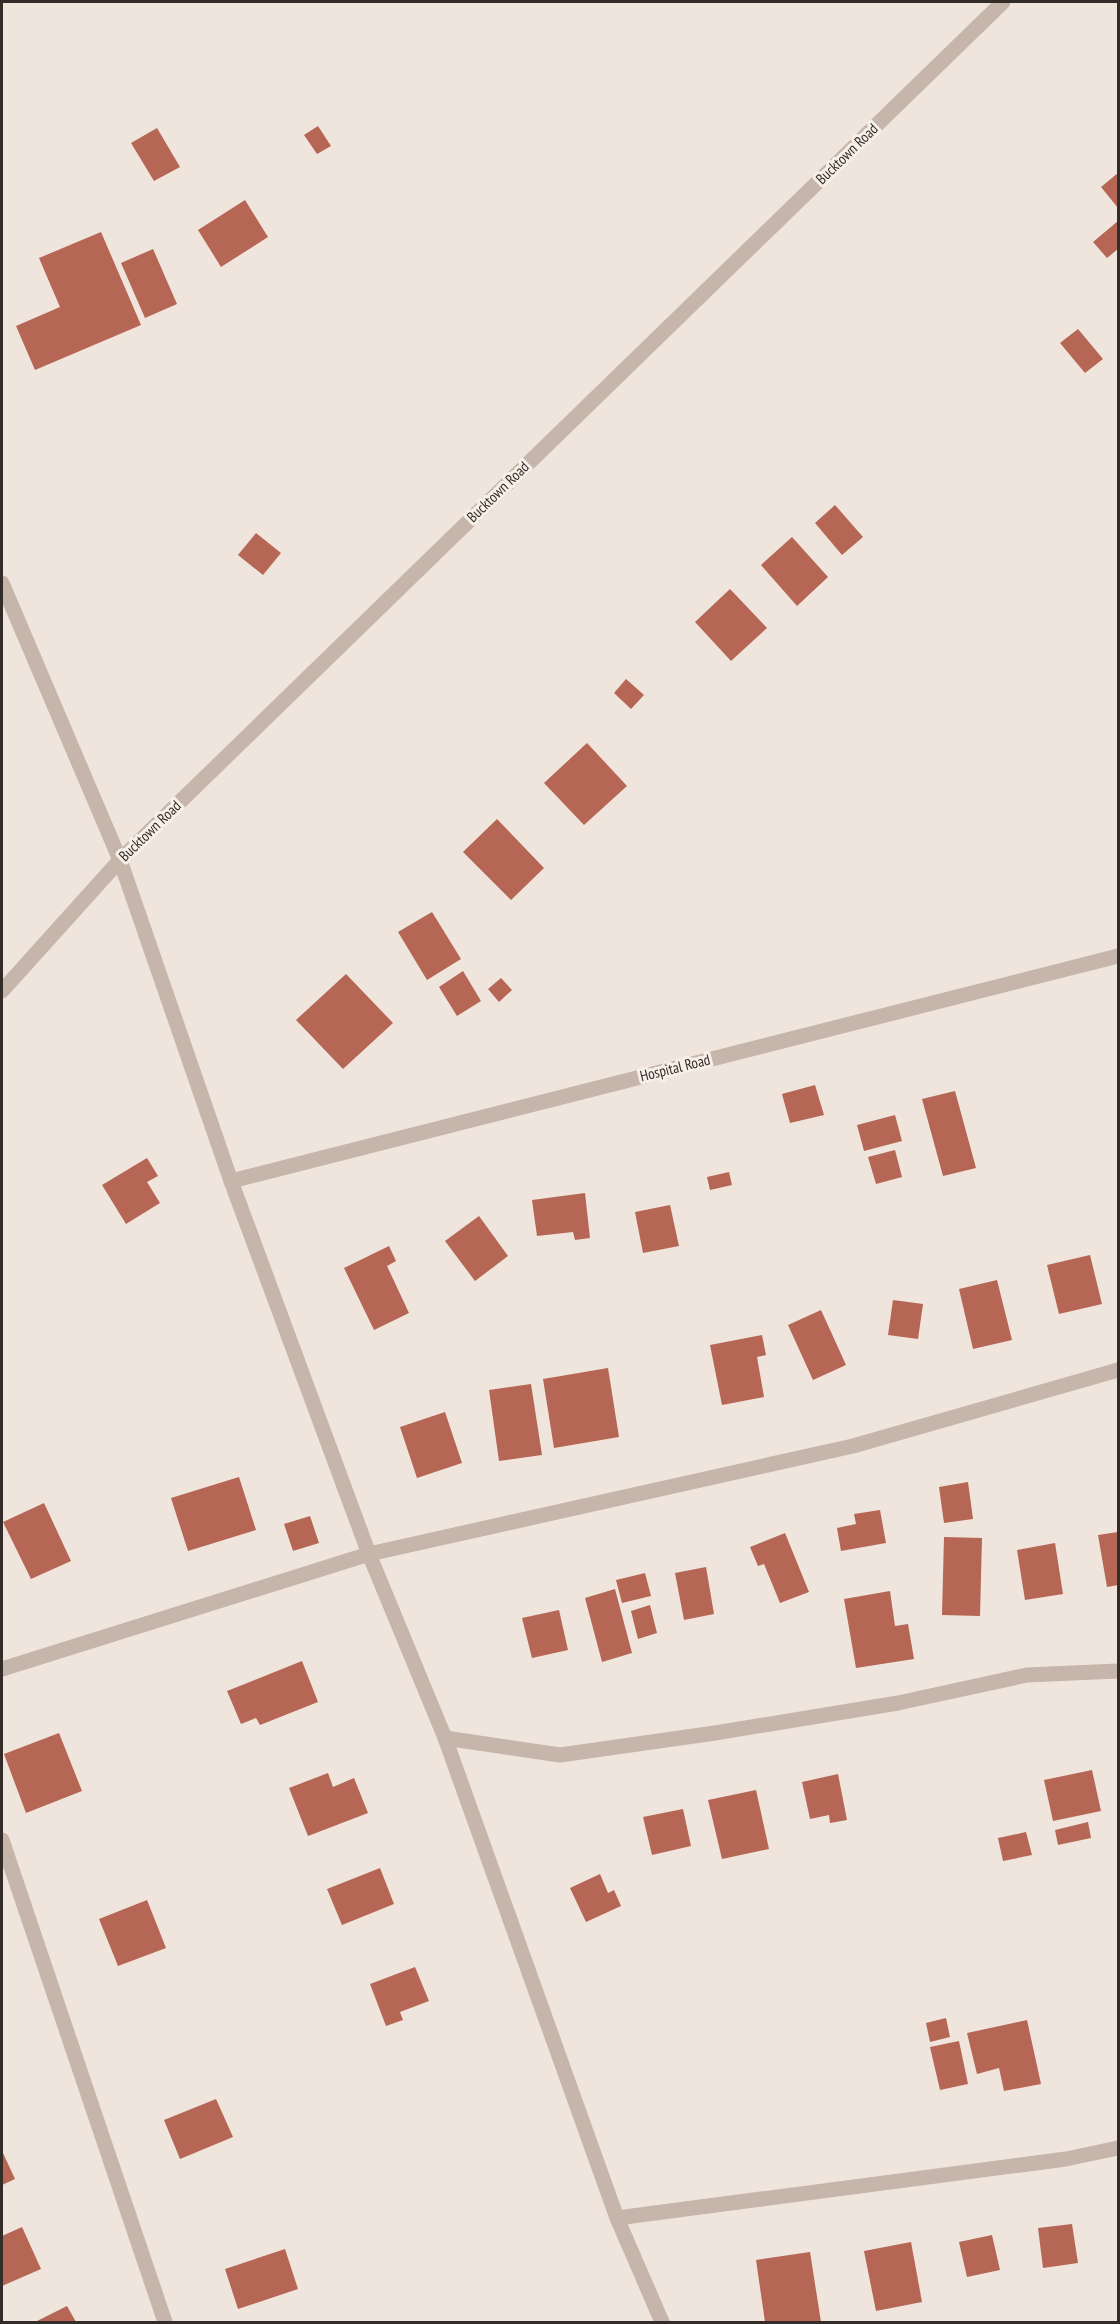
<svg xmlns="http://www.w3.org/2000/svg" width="1120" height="2324" font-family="'PT Sans Narrow',sans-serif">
<rect width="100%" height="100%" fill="#efe5dd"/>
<g fill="#b66654">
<polygon points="318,126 331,146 317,154 304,135"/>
<polygon points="157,128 180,167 154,181 131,143"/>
<polygon points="1118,173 1118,208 1101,187"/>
<polygon points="245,200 268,237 221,267 198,230"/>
<polygon points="1118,221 1118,249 1107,258 1093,242"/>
<polygon points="101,232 141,325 35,370 16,326 60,307 39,258"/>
<polygon points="153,249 177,304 145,318 121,263"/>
<polygon points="1078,329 1103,359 1085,373 1060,343"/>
<polygon points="835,505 863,537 842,555 815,523"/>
<polygon points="256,533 281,553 263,575 238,555"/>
<polygon points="792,537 828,577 797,606 761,565"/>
<polygon points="730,589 767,628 731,661 695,622"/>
<polygon points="626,679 644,695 631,709 614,693"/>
<polygon points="587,743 627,786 584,825 544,783"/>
<polygon points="497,819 544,868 511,900 463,852"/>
<polygon points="432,912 461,959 427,980 398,932"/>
<polygon points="463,971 481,1001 457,1016 439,987"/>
<polygon points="346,974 393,1023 343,1069 296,1020"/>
<polygon points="501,978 512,990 499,1002 488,989"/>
<polygon points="815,1085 824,1115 790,1123 782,1094"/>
<polygon points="955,1091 976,1168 943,1176 922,1099"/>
<polygon points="895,1115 902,1141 864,1151 857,1125"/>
<polygon points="895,1150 902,1177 876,1184 868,1157"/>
<polygon points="147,1158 158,1176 147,1182 160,1203 126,1224 102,1185"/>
<polygon points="729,1172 732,1185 710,1190 707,1177"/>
<polygon points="585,1193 590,1238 575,1240 573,1232 537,1236 532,1200"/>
<polygon points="670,1205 679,1246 643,1253 635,1212"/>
<polygon points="479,1216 508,1256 475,1281 445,1241"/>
<polygon points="389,1246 396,1261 387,1266 409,1313 374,1330 344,1268"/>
<polygon points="1090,1255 1102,1304 1059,1314 1047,1265"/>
<polygon points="997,1280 1012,1340 973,1349 959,1289"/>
<polygon points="893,1300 923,1304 918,1339 888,1335"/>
<polygon points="821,1310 846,1365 813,1380 788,1325"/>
<polygon points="762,1335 766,1355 757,1357 764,1397 722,1405 710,1345"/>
<polygon points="608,1368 619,1437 554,1448 543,1379"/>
<polygon points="531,1384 542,1455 499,1461 489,1390"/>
<polygon points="445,1412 462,1463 417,1478 400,1427"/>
<polygon points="239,1477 256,1530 188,1551 171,1498"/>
<polygon points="968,1482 973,1519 944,1523 939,1487"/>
<polygon points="44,1503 71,1561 31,1579 3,1522"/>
<polygon points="880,1510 886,1543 841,1551 837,1528 856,1524 854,1514"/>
<polygon points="310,1516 319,1543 293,1551 284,1524"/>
<polygon points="1118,1532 1118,1585 1107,1587 1098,1535"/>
<polygon points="785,1533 809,1592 780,1603 764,1564 758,1566 750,1547"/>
<polygon points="944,1537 982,1538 980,1616 942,1615"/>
<polygon points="1055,1543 1063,1594 1025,1600 1017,1550"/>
<polygon points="706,1567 714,1614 684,1620 675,1573"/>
<polygon points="645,1573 651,1596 622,1603 616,1580"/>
<polygon points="615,1589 632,1653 602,1662 585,1598"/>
<polygon points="890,1591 895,1626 908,1624 914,1659 856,1668 844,1599"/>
<polygon points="650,1605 657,1633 638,1639 631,1611"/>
<polygon points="559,1610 568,1650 532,1658 522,1618"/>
<polygon points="302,1661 318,1702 260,1725 256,1718 241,1724 227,1691"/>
<polygon points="59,1733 82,1791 26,1813 4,1754"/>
<polygon points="1092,1770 1101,1811 1053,1821 1044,1780"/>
<polygon points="328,1773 333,1787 354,1778 368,1813 308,1836 289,1788"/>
<polygon points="838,1774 847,1820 830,1823 829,1815 810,1819 802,1782"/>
<polygon points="756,1790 769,1849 722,1859 708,1800"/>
<polygon points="683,1809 691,1846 652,1855 643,1817"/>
<polygon points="1088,1822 1091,1838 1058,1845 1055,1830"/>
<polygon points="1026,1832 1032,1855 1003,1861 998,1838"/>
<polygon points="380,1868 394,1904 342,1925 327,1889"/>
<polygon points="600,1874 608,1893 614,1890 621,1906 586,1922 570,1888"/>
<polygon points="147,1900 166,1948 118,1966 99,1919"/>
<polygon points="415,1967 429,2001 400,2012 403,2020 386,2026 370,1984"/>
<polygon points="946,2018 950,2037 930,2042 926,2023"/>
<polygon points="1027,2020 1041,2084 1004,2091 999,2068 977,2074 967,2033"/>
<polygon points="959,2041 968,2084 940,2090 930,2047"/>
<polygon points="216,2099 233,2137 180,2159 164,2120"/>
<polygon points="2,2151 15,2179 2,2185"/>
<polygon points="1072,2224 1078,2263 1043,2268 1038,2228"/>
<polygon points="22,2227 41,2269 2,2286 2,2236"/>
<polygon points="992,2235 1000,2270 967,2277 959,2242"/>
<polygon points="911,2242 922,2302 876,2311 864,2251"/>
<polygon points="285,2249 298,2289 238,2309 225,2269"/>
<polygon points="810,2252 821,2322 765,2322 756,2260"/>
<polygon points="67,2306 76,2322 35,2322"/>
</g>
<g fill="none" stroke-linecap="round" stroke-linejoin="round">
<g stroke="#c5b5ab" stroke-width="15">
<polyline points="2,583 120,860 231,1181 369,1554 445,1738 617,2218 662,2322"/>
<polyline points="2,991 120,860 1003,2"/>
<polyline points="231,1181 1118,956"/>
<polyline points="2,1669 369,1554 853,1446 1118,1370"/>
<polyline points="445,1738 560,1755 715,1733 898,1703 1027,1675 1118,1671"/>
<polyline points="2,1840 165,2322"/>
<polyline points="617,2218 1066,2159 1118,2148"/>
</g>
</g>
<g text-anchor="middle" stroke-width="6" stroke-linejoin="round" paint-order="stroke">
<g font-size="15" fill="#342c29" stroke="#f7f0e9">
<text transform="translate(847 154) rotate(-44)" y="5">Bucktown Road</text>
<text transform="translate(498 492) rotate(-44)" y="5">Bucktown Road</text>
<text transform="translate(150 831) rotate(-44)" y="5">Bucktown Road</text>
<text transform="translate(675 1068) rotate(-14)" y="5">Hospital Road</text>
</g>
</g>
<rect width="1120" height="2324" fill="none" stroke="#342c29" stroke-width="6"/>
</svg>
